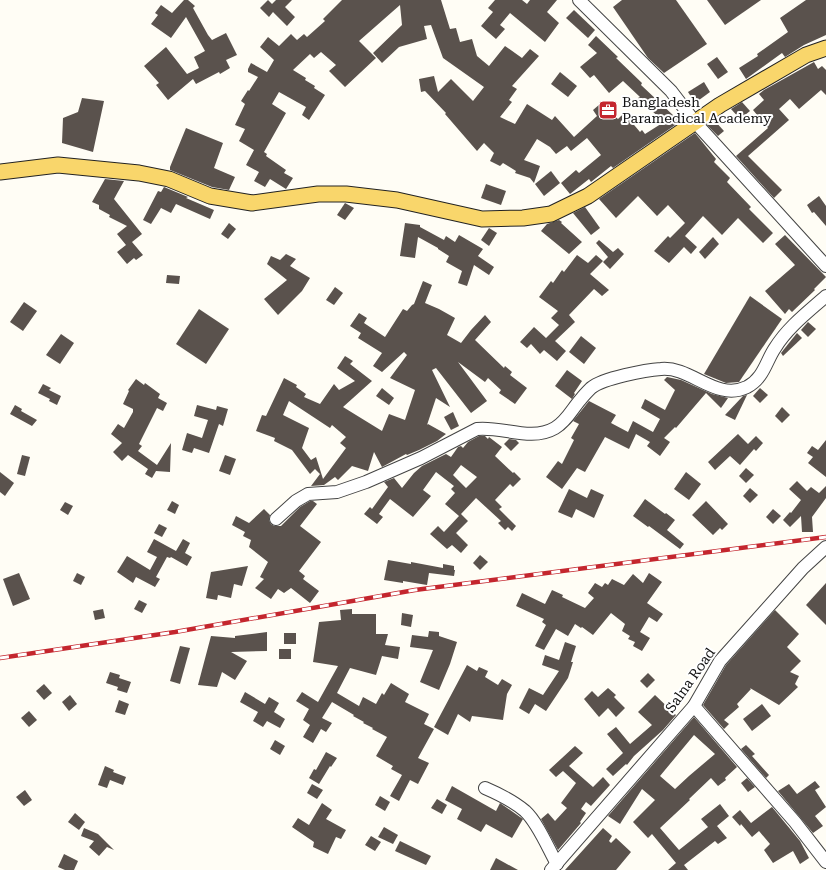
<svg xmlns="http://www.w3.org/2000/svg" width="826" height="870" font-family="'Roboto Serif',serif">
<rect width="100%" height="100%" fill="#fffdf5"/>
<g fill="#5a524d" fill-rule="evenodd">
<polygon points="184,0 188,0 195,6 193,8 208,35 212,40 226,33 237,55 226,60 230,68 220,74 219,72 196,84 193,79 168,100 156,85 159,83 144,66 166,47 187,74 199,68 194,57 205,51 186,17 171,38 151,24 158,15 155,13 161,5 172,13"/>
<polygon points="268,0 272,4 276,0 292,0 285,7 295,17 287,26 273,12 269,17 260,8"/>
<polygon points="342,0 441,0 450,29 456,28 460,42 472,39 477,56 489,66 505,46 522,58 530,49 539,56 512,86 517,89 509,100 512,102 500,117 515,124 527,104 552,120 555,116 574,137 597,116 593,110 600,104 618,119 624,113 640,132 642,130 645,134 664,122 638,98 640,97 623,81 609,93 594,75 590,78 580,67 597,53 588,45 596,36 618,57 616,58 642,83 641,85 674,116 677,114 681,121 613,168 611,166 591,182 589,179 570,194 561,183 576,170 579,173 601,155 587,138 571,151 567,146 556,154 550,147 537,139 524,160 540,166 534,183 530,178 515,173 516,171 503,163 500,166 490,161 494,153 484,143 477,151 445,114 446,113 425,91 421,92 419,79 434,76 438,92 451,79 473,101 484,87 443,58 431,25 424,26 427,39 399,47 382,63 373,53 402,25 400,5 359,41 376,58 345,87 329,71 336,65 321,52 314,58 310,54 293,70 306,78 305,80 315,86 314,88 325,95 309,120 302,115 306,107 279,92 272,104 286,113 264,152 267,154 266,156 286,170 284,173 293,178 286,189 270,179 265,187 254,181 259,172 246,165 254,150 239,141 245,129 235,125 245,104 241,101 248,90 249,91 258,77 248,72 248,69 251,63 267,72 274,60 260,47 268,37 279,46 291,34 297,40 304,34 307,37 325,21 323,19"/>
<polygon points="495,0 522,0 527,4 530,0 557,0 547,12 559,23 545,42 510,13 500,25 505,29 496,39 481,26 493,12 488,8"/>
<polygon points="622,0 676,0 707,44 664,73 648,58 613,7"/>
<polygon points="707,0 761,0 725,25"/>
<polygon points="806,0 826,0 826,35 804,45 785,57 782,53 746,79 739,68 758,56 757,54 788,32 780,18"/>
<polygon points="574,10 595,30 588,38 566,18"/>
<polygon points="717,57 728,72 718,79 707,64"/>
<polygon points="814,62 818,69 822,66 826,70 826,95 821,90 799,109 790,99 779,109 789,120 748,156 782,190 774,198 736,156 768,128 753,110 764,100 759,94 764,90"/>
<polygon points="560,72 577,86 568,97 551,84"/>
<polygon points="704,82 710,92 695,103 688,92"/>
<polygon points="82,98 104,101 93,152 62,143 63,118 78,112"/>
<polygon points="742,102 750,111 740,119 731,109"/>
<polygon points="714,120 724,131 718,136 707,125"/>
<polygon points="186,128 223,143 214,168 235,177 229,190 212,187 170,170 170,167"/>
<polygon points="695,133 716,159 714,162 730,178 727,182 751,207 749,209 773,233 763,243 738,218 722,235 703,216 685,236 697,247 691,254 684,247 669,263 654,251 668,236 670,238 685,223 668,205 657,216 638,196 616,218 599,199"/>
<polygon points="551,171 560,183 544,196 535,184"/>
<polygon points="105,179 124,181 114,199 142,234 132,242 143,255 136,260 134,258 127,264 117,252 126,245 117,234 127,226 109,217 110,215 99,209 99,205 92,202"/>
<polygon points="486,184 506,191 501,205 481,198"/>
<polygon points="164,187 188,197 186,198 214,210 210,219 176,204 171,213 161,208 151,224 143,220 158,191 161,192"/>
<polygon points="819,196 826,206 826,226 814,212 812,213 807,205"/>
<polygon points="345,203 354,208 345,220 337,215"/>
<polygon points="585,207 600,228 591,235 573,213"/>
<polygon points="559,220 562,222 561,223 582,242 569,254 541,231 547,224"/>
<polygon points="229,223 236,229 228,239 221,234"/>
<polygon points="405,223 420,225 420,227 444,240 446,236 455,242 459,235 483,249 478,256 494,267 489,275 474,265 467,286 458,283 462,271 446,262 449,256 438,249 438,248 418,237 415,258 400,256"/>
<polygon points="489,228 497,233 489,246 481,240"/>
<polygon points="785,235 826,277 814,289 815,290 792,312 789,309 785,314 765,291 795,265 775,244"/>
<polygon points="713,237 719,244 705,259 699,252"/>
<polygon points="599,240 613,252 618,248 624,254 610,269 603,262 608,257 596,243"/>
<polygon points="286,254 296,259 290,266 310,278 302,291 278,315 264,299 287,280 267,264 271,256 280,260"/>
<polygon points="577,255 588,263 596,255 603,261 590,274 609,290 602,296 594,289 569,315 575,322 555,341 566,351 557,361 544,350 540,354 531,344 527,348 520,342 534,327 546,338 559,325 551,318 558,311 539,297 551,281 553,283 562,270 564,272"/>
<polygon points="167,275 180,276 179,284 166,283"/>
<path d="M 423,281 L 432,285 L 425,303 L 439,309 L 455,318 L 447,335 L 461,343 L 471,330 L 485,315 L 491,322 L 475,340 L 504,368 L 505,366 L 512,372 L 510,375 L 527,388 L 515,404 L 499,393 L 501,390 L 488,378 L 485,382 L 458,362 L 487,401 L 471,413 L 436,368 L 432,370 L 450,407 L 436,398 L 427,425 L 428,424 L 446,434 L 437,441 L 419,450 L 407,455 L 406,454 L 382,467 L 374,452 L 368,471 L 352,466 L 338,480 L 335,477 L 324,485 L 311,486 L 320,474 L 315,469 L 310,474 L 292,450 L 274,441 L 275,438 L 256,431 L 262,415 L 266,416 L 284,378 L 297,385 L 296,387 L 306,394 L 304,397 L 320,404 L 334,384 L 339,390 L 355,381 L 337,368 L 345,356 L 353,361 L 350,364 L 372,381 L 343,407 L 382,431 L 389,414 L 405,420 L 415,390 L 390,378 L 407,355 L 404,352 L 382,372 L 373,366 L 382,353 L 358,338 L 361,333 L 350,326 L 359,313 L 367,318 L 364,323 L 385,337 L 403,309 L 407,311 L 412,305 L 414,304 ZM 289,401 L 330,428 L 332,425 L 346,437 L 340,443 L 346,448 L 323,479 L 316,457 L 311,460 L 302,448 L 309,428 L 283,415 Z"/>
<polygon points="335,287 343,293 334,305 326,300"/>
<polygon points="750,296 782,319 739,382 726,383 704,374"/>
<polygon points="24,302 37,311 23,331 10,322"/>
<polygon points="199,309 229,329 206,364 176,344"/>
<polygon points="808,322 816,329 808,337 801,330"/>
<polygon points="797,333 802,338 783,356 781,353"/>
<polygon points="61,334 74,343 60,364 46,355"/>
<polygon points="581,336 596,348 584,364 569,352"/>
<polygon points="567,370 582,381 574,393 575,394 572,399 555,386"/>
<polygon points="667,377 681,380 712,394 728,398 721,408 706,393 676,428 675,427 664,438 670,442 660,456 647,446 650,442 636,434 629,449 605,437 585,472 577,468 562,489 546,477 558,461 562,464 574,440 571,438 579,424 573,421 589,401 616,415 611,423 628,432 633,421 653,432 660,419 641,408 645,399 665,410 675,390 664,380"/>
<polygon points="136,379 144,385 145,383 160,394 158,398 167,403 163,411 157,408 139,444 142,446 138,451 157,465 171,443 170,472 156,471 152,478 145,474 148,469 128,455 122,461 113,452 122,443 111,434 118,424 124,428 133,412 133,409 123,404 129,391 128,390"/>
<polygon points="43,384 51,388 49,390 61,396 57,405 49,401 50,399 38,393"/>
<polygon points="382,388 394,398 389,405 376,396"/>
<polygon points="760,388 768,395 760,403 753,396"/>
<polygon points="747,395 735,420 725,415 743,396"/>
<polygon points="15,405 22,409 21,411 37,420 32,426 10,414"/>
<polygon points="197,405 216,410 217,406 228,409 223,426 219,424 209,453 194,448 192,453 182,450 187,433 202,438 208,420 194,416"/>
<polygon points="782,407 790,415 782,423 775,416"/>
<polygon points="453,412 459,426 451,430 444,417"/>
<polygon points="738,434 748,444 756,436 763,443 756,451 754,449 740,465 730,456 715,470 708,462"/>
<path d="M 479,436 L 485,436 L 488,439 L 489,437 L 502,447 L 495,456 L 513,473 L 514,472 L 521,479 L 513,487 L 510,484 L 495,500 L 502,507 L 499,509 L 516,526 L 512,531 L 508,527 L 505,530 L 498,523 L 501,521 L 476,498 L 461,514 L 468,521 L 456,533 L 468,545 L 461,553 L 452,545 L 447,549 L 430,534 L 438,526 L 444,532 L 459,516 L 445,504 L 455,493 L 451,489 L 454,486 L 436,472 L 423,490 L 431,496 L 413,517 L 390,499 L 379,514 L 383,517 L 377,524 L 364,514 L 370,507 L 372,509 L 388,487 L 384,482 L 394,478 L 402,488 L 414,473 L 422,466 L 446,454 L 451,457 L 458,447 L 461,446 L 463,448 L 468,442 ZM 461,465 L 477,477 L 466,488 L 453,475 Z"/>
<polygon points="509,439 516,440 519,443 511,451 504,444"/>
<polygon points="826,440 826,477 808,463 813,457 807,453 812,446 818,450"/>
<polygon points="22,455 30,457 25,476 17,474"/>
<polygon points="225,455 236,459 230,475 219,471"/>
<polygon points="746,468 754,475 746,483 739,476"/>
<polygon points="0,472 14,483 5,496 0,492"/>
<polygon points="686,472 701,484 689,500 674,489"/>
<polygon points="797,481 807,491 811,487 819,493 826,486 826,498 812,517 813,532 802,532 801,516 790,527 783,520 790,512 791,513 801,500 789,489"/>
<polygon points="750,488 758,495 750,503 743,496"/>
<polygon points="569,489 587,498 591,489 604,495 594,518 576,509 572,518 558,512"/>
<polygon points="645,499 665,514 666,513 675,520 667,530 684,544 680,549 649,526 648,527 633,516"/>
<polygon points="172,501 179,505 175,514 167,510"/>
<polygon points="310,501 313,501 317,504 300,526 321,542 299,571 305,576 303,579 319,591 310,603 291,588 284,593 278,589 271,599 255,588 264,579 260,577 268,562 249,547 251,540 243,536 245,532 232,525 236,516 249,523 264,509 270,515 269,520 271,524 274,526 281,526 300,507"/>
<polygon points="706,501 728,524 722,530 720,528 713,535 692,515"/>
<polygon points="65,502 73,506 68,515 60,510"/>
<polygon points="773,509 781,516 773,524 766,517"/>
<polygon points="159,524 167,528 162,537 154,533"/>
<polygon points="154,539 176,551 183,539 190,543 185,553 192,557 187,566 171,557 170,558 167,557 156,577 160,579 155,587 136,577 133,583 117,572 127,556 150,570 157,557 147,552"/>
<polygon points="480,555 488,562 480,570 473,563"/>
<polygon points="388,560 411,564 411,562 443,568 443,564 454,566 454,570 455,570 454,576 429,573 427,585 403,581 403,583 384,580"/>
<polygon points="248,566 242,586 234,584 231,598 218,595 217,600 206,598 211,572"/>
<polygon points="19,573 30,599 13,606 3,579"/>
<polygon points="77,573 85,577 81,585 73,581"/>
<polygon points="649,573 662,582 647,603 663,614 657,622 649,617 640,632 650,638 642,651 633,646 635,642 628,639 630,636 622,631 625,624 611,613 593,635 582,627 581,628 575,624 568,636 556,629 544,650 535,646 546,625 542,622 544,619 516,606 522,593 545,604 552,590 563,595 562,597 585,608 594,598 588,593 595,583 602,587 605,583 608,585 612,579 624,585 633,574 643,583"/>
<polygon points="826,583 826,625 806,605"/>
<polygon points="139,600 147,604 142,613 134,609"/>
<polygon points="103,609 105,618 95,620 93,611"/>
<polygon points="352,609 352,614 376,614 376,634 388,634 385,645 400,647 398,659 382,656 376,675 350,668 337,693 359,706 363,697 376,704 382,693 384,695 391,683 409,694 405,702 429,714 424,724 434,729 418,758 429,763 418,784 410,780 399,801 390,796 402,775 391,769 393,766 376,756 387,737 372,729 373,728 363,723 364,722 353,716 354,715 332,702 322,718 332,723 326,732 321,729 313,743 303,737 310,725 303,720 309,709 296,701 302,692 318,702 338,666 313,662 319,622 341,620 340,610"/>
<polygon points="775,610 799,634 787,647 801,661 790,672 799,676 795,684 798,687 779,705 750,688 751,689 737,704 739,707 724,720 729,724 724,729 703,705 726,665"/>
<polygon points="402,613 413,615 411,627 401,625"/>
<polygon points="429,631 439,632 439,636 457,642 450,664 439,690 420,682 433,650 410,647 412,635 428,637"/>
<polygon points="267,632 267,651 231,652 247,661 235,680 222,672 217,687 198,685 211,636 235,638 235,636"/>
<rect x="284" y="633" width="12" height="11"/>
<polygon points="565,642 576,646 571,662 573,662 568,678 546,711 535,704 529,714 519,708 529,688 543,695 559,671 542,665 545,655 559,660"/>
<polygon points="180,646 190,648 180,684 170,681"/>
<rect x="279" y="649" width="12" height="10"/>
<polygon points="467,665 477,671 479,667 488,671 485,677 498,685 502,679 512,685 507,694 503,720 472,716 470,722 458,714 448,735 434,727"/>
<polygon points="110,672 120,675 119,678 131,682 127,693 117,690 118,687 106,683"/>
<polygon points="648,673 655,680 647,688 640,681"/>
<polygon points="44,684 52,693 44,700 36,691"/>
<polygon points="608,688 616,695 614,697 625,708 616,717 608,708 599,717 584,699 592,691 598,697"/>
<polygon points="245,692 265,704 269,697 279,703 274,712 285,719 280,728 267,721 263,727 253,721 258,712 240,702"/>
<polygon points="70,695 77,704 69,711 62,702"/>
<polygon points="655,695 676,715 663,730 634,756 627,765 626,764 613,776 606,769 623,753 607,734 616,727 630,744 652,725 638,712"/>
<polygon points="119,700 129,704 125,715 115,712"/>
<polygon points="762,704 771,716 752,731 743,719"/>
<polygon points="29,711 37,720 29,727 21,718"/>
<path d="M 694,717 L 737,767 L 725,778 L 726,780 L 718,786 L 711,778 L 689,799 L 690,800 L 660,828 L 679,850 L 708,827 L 701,819 L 720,804 L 729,816 L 717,826 L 727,838 L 718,844 L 715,841 L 684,865 L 688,870 L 668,870 L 676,863 L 652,834 L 648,838 L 633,822 L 655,800 L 642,789 L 620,824 L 608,816 ZM 694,735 L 715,754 L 689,776 L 675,789 L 660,776 Z"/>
<polygon points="275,740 285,746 280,755 270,749"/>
<polygon points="746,745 755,754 752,756 769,775 766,778 741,749"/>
<polygon points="575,746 583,753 569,766 593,787 603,777 610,785 591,806 586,802 581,809 586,813 580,822 581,823 558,850 541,819 548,813 555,821 567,808 561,803 576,783 563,771 556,777 549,770"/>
<polygon points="326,752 337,758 331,767 330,766 319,784 309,778 314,769 316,770"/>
<polygon points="105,766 114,770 113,772 126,777 123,785 110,780 107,788 98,785"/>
<polygon points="747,778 755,787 748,792 741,783"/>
<polygon points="815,781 820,787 815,790 826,807 815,816 823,826 813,833 778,791 789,784 797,794"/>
<polygon points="312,784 323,790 317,799 307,793"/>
<polygon points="452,786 496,811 500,803 520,817 523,819 512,838 486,824 481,832 457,819 462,809 445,800"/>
<polygon points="25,790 32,800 24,806 16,797"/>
<polygon points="380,796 390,802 385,811 375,805"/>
<polygon points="437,799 447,805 442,814 431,808"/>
<polygon points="322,803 332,810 326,819 346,830 341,839 336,837 328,854 313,847 314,842 292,827 298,818 309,825"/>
<polygon points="772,807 800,841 809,858 800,864 793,851 773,863 764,850 770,844 759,831 752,837 741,824 740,826 732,817 740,810 751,823"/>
<polygon points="75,813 85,822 79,830 68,822"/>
<polygon points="384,827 398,835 393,844 378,837"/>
<polygon points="84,828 98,834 114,850 107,847 99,856 89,847 94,841 81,836"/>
<polygon points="603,828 612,836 609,841 611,843 616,838 631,852 616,870 565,870"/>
<polygon points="371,836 381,842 375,851 365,845"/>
<polygon points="400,841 431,856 426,865 395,851"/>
<polygon points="64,854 78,861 74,870 65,870 58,867"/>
<polygon points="496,858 518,870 490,870"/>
</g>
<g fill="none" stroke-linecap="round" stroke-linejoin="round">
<g stroke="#444" stroke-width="14">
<g id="minor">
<polyline points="579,0 671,91 694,121 826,266"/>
<path d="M 276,519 L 296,501 L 308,494 L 337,492 L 366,482 L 421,458 L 477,429 C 502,426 531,442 555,428 C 567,421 572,409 581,399 C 584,395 588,391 591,388 C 603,378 646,370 661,369 C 691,366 716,402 747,387 C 764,378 766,361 775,348 C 788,327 808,312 826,296"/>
<polyline points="694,706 795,822 826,862"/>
<path d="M 485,788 C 499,794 513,801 525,811 C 538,823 548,848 557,864"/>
<polyline points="551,870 694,706 720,661 803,568 826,547"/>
</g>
</g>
<g stroke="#222" stroke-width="17">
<polyline id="major" points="0,172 58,165 139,173 169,179 210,196 252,203 318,194 346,194 397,200 482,219 523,218 551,214 588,196 720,105 806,55 826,48"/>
</g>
<use href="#minor" stroke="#fff" stroke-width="12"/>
<use href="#major" stroke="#f9d66b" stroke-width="15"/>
<g stroke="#c4262e" stroke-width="4.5">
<polyline id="rail" points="0,658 175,632 415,590 826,537"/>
</g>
<use href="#rail" stroke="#fff" stroke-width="3" stroke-dasharray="9" stroke-linecap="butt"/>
</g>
<defs>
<g id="office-square" transform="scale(1)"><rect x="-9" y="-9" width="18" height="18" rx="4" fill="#c4262e" stroke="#fff"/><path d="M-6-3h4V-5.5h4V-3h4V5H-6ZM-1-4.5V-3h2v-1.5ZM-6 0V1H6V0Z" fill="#fff"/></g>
</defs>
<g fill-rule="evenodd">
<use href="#office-square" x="608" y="110"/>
</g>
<g text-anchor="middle" stroke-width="4" stroke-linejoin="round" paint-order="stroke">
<g font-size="14" fill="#111" stroke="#fff" text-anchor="start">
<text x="622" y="107">Bangladesh<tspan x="622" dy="16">Paramedical Academy</tspan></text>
</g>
<g font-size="14" fill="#111" stroke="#fff">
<text transform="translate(690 680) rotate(-55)" y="5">Salna Road</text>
</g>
</g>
</svg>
